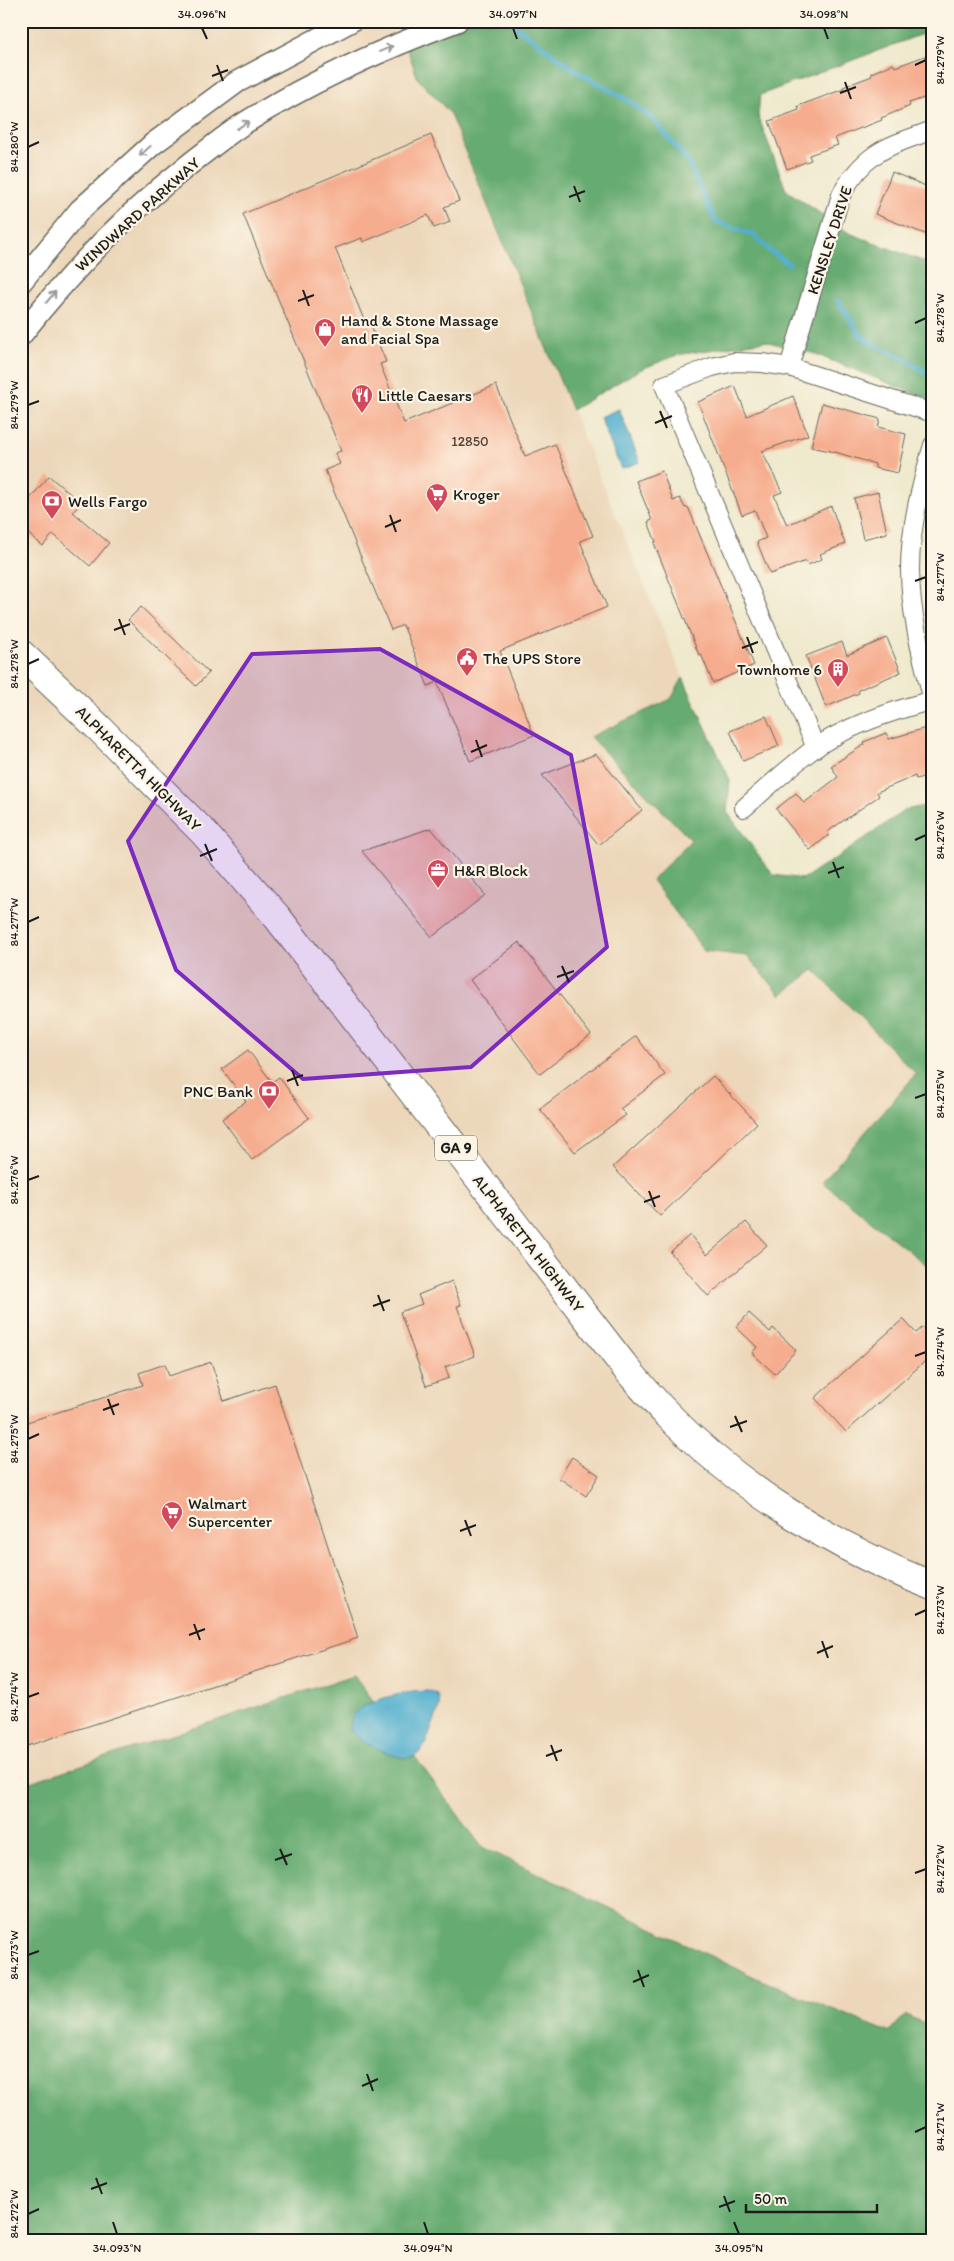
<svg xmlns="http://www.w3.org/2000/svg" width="954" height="2261" font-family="Itim,sans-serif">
<rect width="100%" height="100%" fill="#fcf5e5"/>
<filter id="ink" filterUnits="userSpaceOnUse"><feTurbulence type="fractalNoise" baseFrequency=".02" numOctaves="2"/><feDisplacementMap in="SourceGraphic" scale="10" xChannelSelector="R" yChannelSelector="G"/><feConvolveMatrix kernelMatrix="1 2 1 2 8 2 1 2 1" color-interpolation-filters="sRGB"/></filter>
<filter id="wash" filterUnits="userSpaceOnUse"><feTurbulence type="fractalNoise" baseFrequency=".0096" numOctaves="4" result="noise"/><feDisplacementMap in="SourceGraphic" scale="20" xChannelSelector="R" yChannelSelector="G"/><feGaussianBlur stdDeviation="1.12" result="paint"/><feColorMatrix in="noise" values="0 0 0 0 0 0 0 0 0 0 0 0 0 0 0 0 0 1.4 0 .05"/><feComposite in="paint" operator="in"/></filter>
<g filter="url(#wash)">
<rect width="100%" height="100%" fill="#efe9ce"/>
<polygon fill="#ecd7ba" points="21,21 397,21 418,79 449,112 683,678 671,699 590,737 691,840 704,951 747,956 781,994 814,970 916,1074 823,1182 933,1270 933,2027 907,2015 889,2032 761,1980 481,1847 354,1675 21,1785"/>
<g fill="#66ab71" stroke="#416446">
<polygon points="397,21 933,21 933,30 760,95 758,116 786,190 849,233 933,265 933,401 815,354 765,341 677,355 639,370 572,410 449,112 418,79"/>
<polygon points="683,678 730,780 727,812 773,875 803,879 844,853 905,810 933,804 933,1270 822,1182 916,1074 814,970 781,995 747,956 704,951 652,880 691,840 590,737 671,699"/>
<polygon points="354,1675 482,1847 761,1980 888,2032 906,2015 933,2027 933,2240 21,2240 21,1785"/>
</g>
<g fill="#50afcf" stroke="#366676">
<polygon points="619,409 640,462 621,469 600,417"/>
<path d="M 428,1691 L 438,1695 C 442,1705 437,1714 433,1724 C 422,1757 415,1766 381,1750 C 368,1745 357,1740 350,1729 C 350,1726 351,1721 352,1718 C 361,1699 409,1691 428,1691 Z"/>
</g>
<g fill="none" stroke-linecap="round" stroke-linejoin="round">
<g stroke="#50afcf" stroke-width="5">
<polyline points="514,25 575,70 627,100 651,117 687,160 715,221 754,235 770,251 789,264"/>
<polyline points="838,301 862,337 882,349 902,357 925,372 933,374"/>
</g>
</g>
<g id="blocks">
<g fill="#f6ad8f">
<polygon points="933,53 933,95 909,103 910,106 881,118 882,120 835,138 838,145 809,155 811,160 787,169 769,121 799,110 798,106 844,89 843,87 872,76 871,73 893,64 895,67"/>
<polygon points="431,135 459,201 444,207 450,222 434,228 428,215 363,242 362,238 335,248 364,320 368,318 386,362 380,364 404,423 496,385 525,456 555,444 593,536 580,541 607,607 500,651 534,735 470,761 437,682 428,686 403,625 391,630 325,470 340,464 335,453 341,451 243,214"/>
<polygon points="892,172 933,189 933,228 930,236 875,214"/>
<polygon points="735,386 747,416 793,396 808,435 762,451 782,492 774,495 787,525 831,506 845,544 820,554 822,559 808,565 806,561 770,574 757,542 766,538 755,510 742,515 698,402"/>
<polygon points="822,403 880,419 878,427 906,434 898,473 875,468 875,464 835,452 811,447"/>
<polygon points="662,471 673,501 680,498 685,508 688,507 754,665 713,683 701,654 699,655 654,543 656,542 648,522 652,520 636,481"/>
<polygon points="49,476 81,503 73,512 109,543 90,566 53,534 43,546 21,528 21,509"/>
<polygon points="878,492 887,533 863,539 854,498"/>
<polygon points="141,607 209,673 196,686 128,620"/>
<polygon points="887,638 901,672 858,690 859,693 826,707 806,656 842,642 847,655"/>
<polygon points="766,716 779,746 743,761 730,731"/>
<polygon points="926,728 933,750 933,774 916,779 915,776 877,792 879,796 827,832 829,835 810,850 776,809 796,793 804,803 838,777 831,766 865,744 864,742 886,733 889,739"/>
<polygon points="596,754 642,810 599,845 542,775"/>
<polygon points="431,828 485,895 432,937 362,851"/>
<polygon points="519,942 591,1035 540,1074 470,980"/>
<polygon points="636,1036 665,1075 620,1109 626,1115 575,1152 540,1109"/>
<polygon points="248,1050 272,1082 279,1077 309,1118 252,1160 222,1119 246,1101 222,1069"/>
<polygon points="713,1076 757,1123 660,1216 613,1167"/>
<polygon points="746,1222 767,1245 708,1296 670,1252 690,1235 707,1255"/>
<polygon points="452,1281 461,1305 457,1306 475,1356 445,1367 449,1378 426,1386 400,1312 422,1304 418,1295"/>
<polygon points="749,1313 770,1332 773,1328 796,1350 775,1374 752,1353 757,1347 736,1327"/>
<polygon points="903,1319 916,1333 923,1327 933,1337 933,1354 846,1432 815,1398"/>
<polygon points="211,1362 224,1401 275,1384 358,1638 21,1748 21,1424 143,1385 139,1373 165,1364 169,1376"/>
<polygon points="572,1457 599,1475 586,1496 559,1478"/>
</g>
</g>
</g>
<g filter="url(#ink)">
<use href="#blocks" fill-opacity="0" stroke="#66645a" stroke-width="1"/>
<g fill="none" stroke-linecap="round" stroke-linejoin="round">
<g stroke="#66645a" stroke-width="20">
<g id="minor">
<path d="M 789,367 L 841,195 C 865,151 889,146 933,130"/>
<polyline points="816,748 664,385 712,367 734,362 762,363 789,367 933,413"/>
<path d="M 744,808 C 767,788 790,766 815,748 C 847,726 895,710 933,700 C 922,657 910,614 910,569 C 910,527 921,485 933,445"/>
</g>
</g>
<g stroke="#66645a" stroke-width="24">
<g id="tertiary">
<polyline points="21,282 80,210 153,144 237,82 351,21"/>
<path d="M 21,335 C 71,271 127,213 191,163 C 208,150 225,136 243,124 C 311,81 382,49 457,21"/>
</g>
</g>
<g stroke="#66645a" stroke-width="30">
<path id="primary" d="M 21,654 L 99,728 L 203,832 L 277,917 L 625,1367 C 638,1382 651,1398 665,1412 C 739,1489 834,1547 933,1586"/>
</g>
<use href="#minor" stroke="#fff" stroke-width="18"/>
<use href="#tertiary" stroke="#fff" stroke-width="21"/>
<use href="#primary" stroke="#fff" stroke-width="28"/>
</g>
<defs><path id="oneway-shaft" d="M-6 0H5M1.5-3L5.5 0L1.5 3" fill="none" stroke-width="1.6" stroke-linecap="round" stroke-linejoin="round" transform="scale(1.25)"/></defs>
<g stroke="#999">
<use href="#oneway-shaft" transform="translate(386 49) rotate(-23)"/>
<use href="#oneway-shaft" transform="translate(243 125) rotate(-33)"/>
<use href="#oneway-shaft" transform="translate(145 151) rotate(138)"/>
<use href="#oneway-shaft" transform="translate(51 297) rotate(-50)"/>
</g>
</g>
<path fill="#7b2cbf" fill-opacity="0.2" stroke="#7b2cbf" stroke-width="4" stroke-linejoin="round" d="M 380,649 L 571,755 L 607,947 L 471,1067 L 303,1079 L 176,970 L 128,841 L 252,654 Z"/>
<path fill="none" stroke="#1c1c1c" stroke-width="2" d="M 202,28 L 207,39M 513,28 L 517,39M 824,28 L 828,39M 217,65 L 223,81M 915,65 L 926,60M 212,76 L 228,70M 845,82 L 851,99M 840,93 L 856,87M 28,147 L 39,142M 574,186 L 580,202M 569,197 L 585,191M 303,290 L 309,306M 298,301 L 314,295M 915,323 L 926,318M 28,405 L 39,401M 660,411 L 667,428M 655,423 L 672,416M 390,515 L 396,532M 385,527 L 401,520M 915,581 L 926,577M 119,619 L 125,635M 114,630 L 130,624M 747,637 L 753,653M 742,648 L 758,642M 28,664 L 39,659M 476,740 L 482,757M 471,752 L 487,745M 915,840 L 926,835M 205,844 L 212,861M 200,856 L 217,849M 833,862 L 839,878M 828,873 L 844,867M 28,922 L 39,917M 562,966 L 569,982M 557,977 L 574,971M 292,1070 L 298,1086M 287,1081 L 303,1075M 915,1098 L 926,1094M 28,1180 L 39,1176M 649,1191 L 655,1207M 644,1202 L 660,1196M 378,1295 L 384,1311M 373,1306 L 390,1300M 915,1356 L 926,1352M 108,1399 L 114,1415M 103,1410 L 119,1404M 735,1416 L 742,1432M 730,1427 L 747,1421M 28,1439 L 39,1434M 465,1520 L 471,1536M 460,1531 L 476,1525M 915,1615 L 926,1610M 194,1624 L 200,1640M 189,1635 L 205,1629M 822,1641 L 828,1658M 817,1653 L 833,1646M 28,1697 L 39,1693M 551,1745 L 557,1761M 546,1756 L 562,1750M 280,1849 L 287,1865M 275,1860 L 292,1854M 915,1873 L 926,1869M 28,1955 L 39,1951M 638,1970 L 644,1987M 633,1982 L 649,1975M 367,2074 L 373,2091M 362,2086 L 378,2079M 915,2132 L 926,2127M 96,2178 L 102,2194M 91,2189 L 107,2183M 724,2196 L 730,2212M 719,2207 L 735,2201M 28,2214 L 39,2209M 113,2222 L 117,2234M 424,2222 L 428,2234M 734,2222 L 739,2234"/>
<defs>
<g id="shop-pin" transform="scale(1.125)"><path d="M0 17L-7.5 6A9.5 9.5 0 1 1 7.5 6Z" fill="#d1495b" stroke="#fcf5e5"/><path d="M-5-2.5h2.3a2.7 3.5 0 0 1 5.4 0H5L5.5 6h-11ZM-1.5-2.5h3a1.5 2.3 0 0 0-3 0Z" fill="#fff"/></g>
<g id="restaurant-pin" transform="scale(1.125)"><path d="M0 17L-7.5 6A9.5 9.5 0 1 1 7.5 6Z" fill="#d1495b" stroke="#fcf5e5"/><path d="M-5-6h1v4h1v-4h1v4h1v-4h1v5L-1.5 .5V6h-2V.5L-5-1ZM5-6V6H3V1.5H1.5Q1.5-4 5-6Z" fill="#fff"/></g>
<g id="supermarket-pin" transform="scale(1.125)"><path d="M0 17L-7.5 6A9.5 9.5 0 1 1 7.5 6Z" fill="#d1495b" stroke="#fcf5e5"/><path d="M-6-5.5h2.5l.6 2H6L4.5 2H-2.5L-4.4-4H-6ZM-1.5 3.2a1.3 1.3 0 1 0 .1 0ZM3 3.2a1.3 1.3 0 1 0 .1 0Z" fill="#fff"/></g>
<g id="bank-pin" transform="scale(1.125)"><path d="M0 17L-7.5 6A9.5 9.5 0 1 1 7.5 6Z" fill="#d1495b" stroke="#fcf5e5"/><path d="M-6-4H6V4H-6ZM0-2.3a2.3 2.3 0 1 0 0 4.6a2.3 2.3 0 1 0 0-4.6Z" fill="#fff"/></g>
<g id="civic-pin" transform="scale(1.125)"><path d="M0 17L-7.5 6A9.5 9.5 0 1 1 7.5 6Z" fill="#d1495b" stroke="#fcf5e5"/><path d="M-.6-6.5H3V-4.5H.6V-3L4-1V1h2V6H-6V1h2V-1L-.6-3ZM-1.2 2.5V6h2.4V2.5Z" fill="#fff"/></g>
<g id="building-pin" transform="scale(1.125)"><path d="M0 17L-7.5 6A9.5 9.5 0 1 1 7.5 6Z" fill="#d1495b" stroke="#fcf5e5"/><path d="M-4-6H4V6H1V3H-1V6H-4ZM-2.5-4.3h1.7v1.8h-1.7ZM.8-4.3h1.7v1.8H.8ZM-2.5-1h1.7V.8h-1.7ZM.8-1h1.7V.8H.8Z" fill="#fff"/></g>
<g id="office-pin" transform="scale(1.125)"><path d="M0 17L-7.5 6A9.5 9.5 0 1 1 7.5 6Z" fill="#d1495b" stroke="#fcf5e5"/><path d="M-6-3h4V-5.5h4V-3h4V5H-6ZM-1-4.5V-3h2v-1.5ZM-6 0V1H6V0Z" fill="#fff"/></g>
</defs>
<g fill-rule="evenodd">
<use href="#shop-pin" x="325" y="329"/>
<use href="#restaurant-pin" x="362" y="395"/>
<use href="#supermarket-pin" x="437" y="494"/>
<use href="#bank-pin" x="52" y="501"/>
<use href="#civic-pin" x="467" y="658"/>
<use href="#building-pin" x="838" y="669"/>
<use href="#office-pin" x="438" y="870"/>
<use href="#bank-pin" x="269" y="1091"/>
<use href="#supermarket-pin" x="172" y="1512"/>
</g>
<g text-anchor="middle" stroke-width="4.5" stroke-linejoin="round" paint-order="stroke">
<g font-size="14" fill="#524039">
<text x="470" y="446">12850</text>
</g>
<rect fill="#fcf5e5" stroke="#5f5d58" stroke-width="1" x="435" y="1135.5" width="42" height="25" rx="4"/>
<g font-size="15" font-weight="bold" fill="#1c1c1c">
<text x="456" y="1153">GA 9</text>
</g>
<g font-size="16" fill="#1c1c1c" stroke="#fcf5e5">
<text transform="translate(137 214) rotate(-42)" y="6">WINDWARD PARKWAY</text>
<text transform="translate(829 240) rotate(-72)" y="6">KENSLEY DRIVE</text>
<text transform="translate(139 768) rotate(45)" y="6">ALPHARETTA HIGHWAY</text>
<text transform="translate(529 1243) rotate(52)" y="6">ALPHARETTA HIGHWAY</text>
</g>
<g font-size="16" fill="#1c1c1c" stroke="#fcf5e5" text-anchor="start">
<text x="341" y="326">Hand &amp; Stone Massage<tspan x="341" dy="18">and Facial Spa</tspan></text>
<text x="378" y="401">Little Caesars</text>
<text x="453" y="500">Kroger</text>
<text x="68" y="507">Wells Fargo</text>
<text x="483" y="664">The UPS Store</text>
<text x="822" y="675" text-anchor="end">Townhome 6</text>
<text x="454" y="876">H&amp;R Block</text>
<text x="253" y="1097" text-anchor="end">PNC Bank</text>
<text x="188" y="1509">Walmart<tspan x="188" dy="18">Supercenter</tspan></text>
</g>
</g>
<rect width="954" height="2261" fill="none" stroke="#fcf5e5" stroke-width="55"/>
<path d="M746 2204v8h131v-8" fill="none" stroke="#1c1c1c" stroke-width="2.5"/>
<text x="754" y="2204" font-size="15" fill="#1c1c1c" stroke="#fcf5e5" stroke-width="4" paint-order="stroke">50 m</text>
<rect x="28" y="28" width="898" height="2206" fill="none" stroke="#1c1c1c" stroke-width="2"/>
<g font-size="12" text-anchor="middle" fill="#1c1c1c">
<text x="202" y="18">34.096°N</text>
<text x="513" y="18">34.097°N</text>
<text x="824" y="18">34.098°N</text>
<text transform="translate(940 60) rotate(-90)" y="4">84.279°W</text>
<text transform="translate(14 147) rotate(-90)" y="4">84.280°W</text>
<text transform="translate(940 318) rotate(-90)" y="4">84.278°W</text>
<text transform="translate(14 405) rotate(-90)" y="4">84.279°W</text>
<text transform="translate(940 577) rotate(-90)" y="4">84.277°W</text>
<text transform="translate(14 664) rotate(-90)" y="4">84.278°W</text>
<text transform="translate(940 835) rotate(-90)" y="4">84.276°W</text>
<text transform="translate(14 922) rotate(-90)" y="4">84.277°W</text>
<text transform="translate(940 1094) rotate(-90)" y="4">84.275°W</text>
<text transform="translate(14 1180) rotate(-90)" y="4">84.276°W</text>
<text transform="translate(940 1352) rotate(-90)" y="4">84.274°W</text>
<text transform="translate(14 1439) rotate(-90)" y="4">84.275°W</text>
<text transform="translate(940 1610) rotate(-90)" y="4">84.273°W</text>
<text transform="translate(14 1697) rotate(-90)" y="4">84.274°W</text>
<text transform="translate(940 1869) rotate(-90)" y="4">84.272°W</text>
<text transform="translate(14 1955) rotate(-90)" y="4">84.273°W</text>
<text transform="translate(940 2127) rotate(-90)" y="4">84.271°W</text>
<text transform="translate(14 2214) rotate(-90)" y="4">84.272°W</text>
<text x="117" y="2252">34.093°N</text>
<text x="428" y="2252">34.094°N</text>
<text x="739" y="2252">34.095°N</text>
</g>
</svg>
